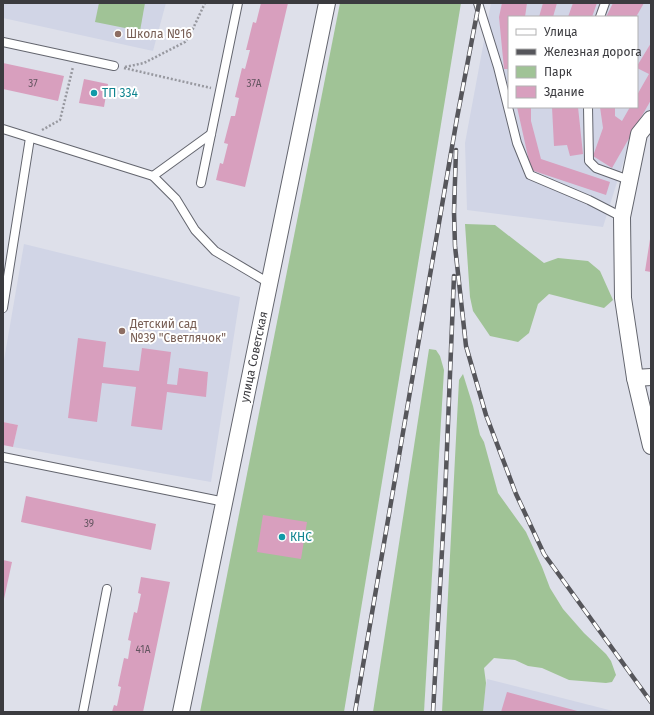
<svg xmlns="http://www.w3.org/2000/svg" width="654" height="715" font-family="'Fira Sans',sans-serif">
<rect width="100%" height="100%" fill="#dee0ea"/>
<g fill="#d1d5e6" fill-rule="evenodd">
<polygon points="3,3 166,3 153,51 3,18"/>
<path d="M 491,3 L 651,3 L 651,112 L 628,147 L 603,227 L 467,210 L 465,143 ZM 509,17 L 637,17 L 637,107 L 509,107 Z"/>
<polygon points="24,244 240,297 211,482 13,447 18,425 3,422 3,366"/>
<polygon points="487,679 617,712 482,712"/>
</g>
<g fill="#a0c396">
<polygon points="99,3 145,3 140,31 95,22"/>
<polygon points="340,3 461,3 344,712 200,712"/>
<polygon points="465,224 495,225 544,263 558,258 588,261 600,271 613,300 604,308 549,294 538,304 529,333 518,342 490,336 473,311 470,297"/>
<polygon points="429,349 436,350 440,356 444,370 424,712 373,712"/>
<polygon points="463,374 473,406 480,435 484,442 498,493 526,532 542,567 550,588 563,609 584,633 606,654 611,661 616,675 612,682 606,683 569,680 542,668 528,666 515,660 494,658 484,668 486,683 483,712 442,712 459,380"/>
</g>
<g fill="#d89fbe">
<polygon points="261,3 288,3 245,187 216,180 220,163 223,164 228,144 224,143 231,116 235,116 239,98 235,97 242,68 245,69 250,50 246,50 253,22 256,23"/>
<polygon points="502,3 527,3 525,17 509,17 509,69 504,69 499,17"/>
<polygon points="543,3 557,3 553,17 539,17"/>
<polygon points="573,3 597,3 592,17 568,17"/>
<polygon points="613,3 644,3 636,17 606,17"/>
<polygon points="651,43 651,100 612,168 593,156 603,128 600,107 615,107 615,116 622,121 630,107 637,107 637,95 649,74 637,68 637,66"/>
<polygon points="3,63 64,76 58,101 3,89"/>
<polygon points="84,79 108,84 104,107 79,103"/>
<polygon points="517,107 531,107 531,121 541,159 610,182 606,195 531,170"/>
<polygon points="552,107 578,107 583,154 570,156 567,145 554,146"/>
<polygon points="650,239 651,239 651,272 645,271"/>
<polygon points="78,338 106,342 103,367 139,371 142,348 171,352 167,384 177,385 179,368 208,372 206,397 167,392 162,430 131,426 136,387 102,383 97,422 68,418"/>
<polygon points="3,422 18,425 13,447 3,445"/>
<polygon points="26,496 156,524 151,550 21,522"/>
<polygon points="263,515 307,522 301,559 257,552"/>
<polygon points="3,560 12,562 4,599 3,599"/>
<polygon points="141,577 170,582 143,712 112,712 114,705 117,706 121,687 118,686 124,658 128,659 131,641 128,640 134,612 137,613 141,594 138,593"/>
<polygon points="507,692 581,712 501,712"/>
</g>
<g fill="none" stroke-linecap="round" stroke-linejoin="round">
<g stroke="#63656e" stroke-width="10">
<g id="lane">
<polyline points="478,3 498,67 517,143 530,175 589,200 622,217"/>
<polyline points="600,17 605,3"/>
<polyline points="3,42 114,66"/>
<polyline points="588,107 589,161 596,168 629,180"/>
<polyline points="3,129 153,176 176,199 195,230 215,251 269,283"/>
<polyline points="153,176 211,134"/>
<polyline points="201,183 238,3"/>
<polyline points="3,308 30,138"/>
<polyline points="3,457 225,502"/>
<polyline points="83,712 107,589"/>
</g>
</g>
<g stroke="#63656e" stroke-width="18">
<g id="street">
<polyline points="651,119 639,134 622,217 623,298 635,378 651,446"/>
<polyline points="635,378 651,377"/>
<polyline points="181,712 327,3"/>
</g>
</g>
<g stroke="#97989f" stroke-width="2.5" stroke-dasharray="2 2" stroke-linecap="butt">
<polyline points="125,67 144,63 185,42 190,35 205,3"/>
<polyline points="124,68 211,88"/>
<polyline points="42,130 60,120 73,67"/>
</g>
<use href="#lane" stroke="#fff" stroke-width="8"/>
<use href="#street" stroke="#fff" stroke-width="16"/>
<g stroke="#56565b" stroke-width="4.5">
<g id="rail">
<polyline points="456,150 454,212 455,246 466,346 486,415 516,494 544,554 651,702"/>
<polyline points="355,712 457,118 479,3"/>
<polyline points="433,712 445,497 454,276"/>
</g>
</g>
<use href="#rail" stroke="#fff" stroke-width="3" stroke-dasharray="9" stroke-linecap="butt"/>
</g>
<g fill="#8d6e63" stroke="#fff" stroke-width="1.5">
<circle cx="118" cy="34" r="4"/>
<circle cx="122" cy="331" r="4"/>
</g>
<g fill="#0f9aa8" stroke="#fff" stroke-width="1.5">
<circle cx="94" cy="93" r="4"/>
<circle cx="282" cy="537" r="4"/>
</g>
<g text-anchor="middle" stroke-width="4" stroke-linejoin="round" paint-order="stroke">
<g font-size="10" fill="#62545f">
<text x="33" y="87">37</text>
<text x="254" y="87">37А</text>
<text x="89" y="527">39</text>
<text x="143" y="653">41А</text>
</g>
<g font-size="12" fill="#785e54" stroke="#fff" text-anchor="start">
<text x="126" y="38">Школа №16</text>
<text x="130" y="328">Детский сад<tspan x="130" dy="14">№39 "Светлячок"</tspan></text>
</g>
<g font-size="12" fill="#0d838f" stroke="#fff" text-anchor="start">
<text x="102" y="97">ТП 334</text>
<text x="290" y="541">КНС</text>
</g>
<g font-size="12" fill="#3b3b3f" stroke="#fff">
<text transform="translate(254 357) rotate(-78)" y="4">улица Советская</text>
</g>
</g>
<rect width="654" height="715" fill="none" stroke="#3b3b3f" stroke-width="8"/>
<rect x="508" y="16" width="130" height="92" fill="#ffffff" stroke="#b1b1b2"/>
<rect x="516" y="29" width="20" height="6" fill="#ffffff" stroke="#b1b1b2"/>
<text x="544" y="36" font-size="12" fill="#3b3b3f">Улица</text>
<rect x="516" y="49" width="20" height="6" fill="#56565b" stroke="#b1b1b2"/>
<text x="544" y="56" font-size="12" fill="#3b3b3f">Железная дорога</text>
<rect x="516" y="66" width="20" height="12" fill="#a0c396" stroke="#b1b1b2"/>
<text x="544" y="76" font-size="12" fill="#3b3b3f">Парк</text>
<rect x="516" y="86" width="20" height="12" fill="#d89fbe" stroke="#b1b1b2"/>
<text x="544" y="96" font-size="12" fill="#3b3b3f">Здание</text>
</svg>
